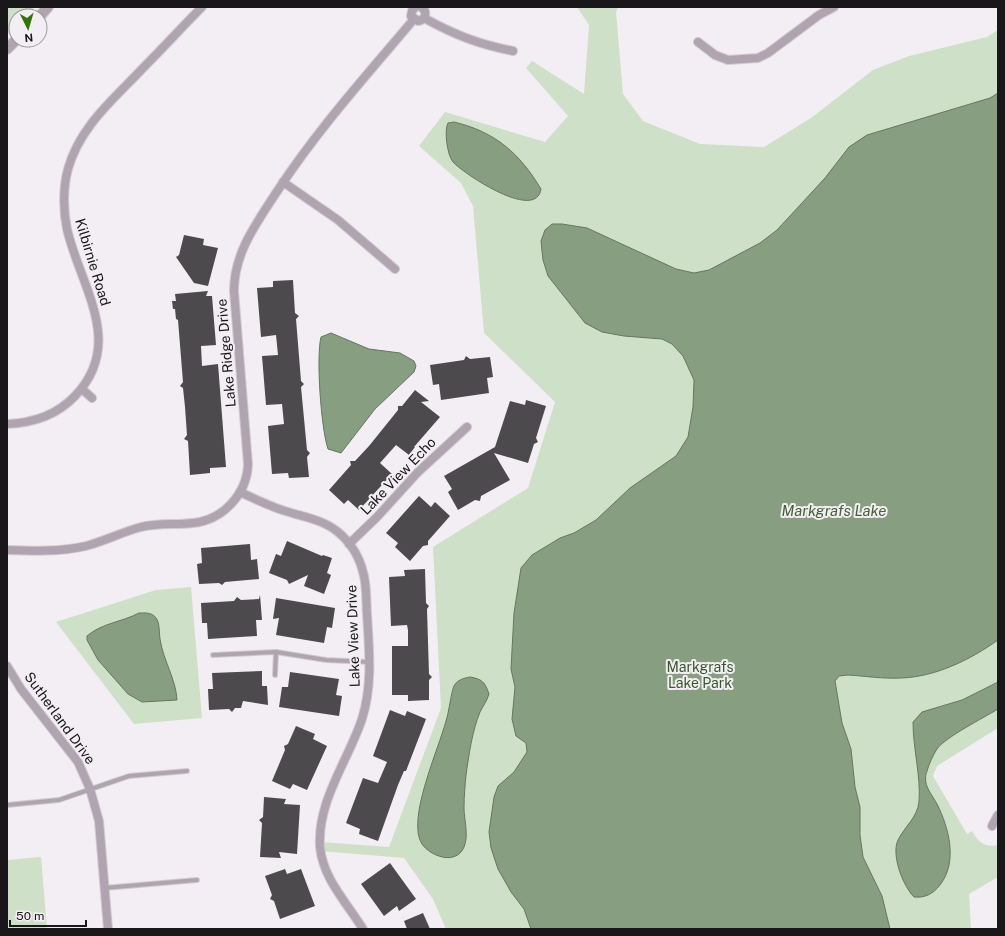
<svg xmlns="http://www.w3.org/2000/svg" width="1005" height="936" font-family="'Public Sans',sans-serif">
<rect width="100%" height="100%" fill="#f3eef3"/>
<g fill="#cee0c7">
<polygon points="7,7 35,7 26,16 16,16 16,26 7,35"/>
<path d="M 577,7 L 618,7 L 616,12 L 623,94 L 643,121 L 700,144 L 764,147 L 811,118 L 873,70 L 909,56 L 987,37 L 998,30 L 998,728 L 937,766 L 933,776 L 967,834 L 972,831 C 978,842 985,848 998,845 L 998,877 L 969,894 L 971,929 L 446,929 L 433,899 L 404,858 L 321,851 L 320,842 L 389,847 L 441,708 L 433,547 L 528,488 L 555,402 L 484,333 L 473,206 L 461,183 L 419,146 L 445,112 L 545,142 L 568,116 L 526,68 L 532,61 L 584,94 L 589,25 Z"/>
<polygon points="191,587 202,718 134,724 56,622 156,590"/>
<polygon points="41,857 47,929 7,929 7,860"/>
</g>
<g fill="#889e80" stroke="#677661">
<path d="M 998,93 L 998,640 C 970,660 935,677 901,678 C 883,679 865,676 848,675 L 839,676 L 835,681 L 842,723 L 851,749 L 855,787 L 860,807 L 860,835 L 863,857 L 882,896 L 890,929 L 531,929 L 524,909 L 511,892 L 498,869 L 491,848 L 489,832 L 494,797 L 498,786 L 514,772 L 527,752 L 526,743 L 516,736 L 512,719 L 515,687 L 511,669 L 514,613 L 521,568 L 532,555 L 560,538 L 574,533 L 596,520 L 630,488 L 676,456 L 688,437 L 693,407 L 694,380 L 683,356 L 672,344 L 662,339 L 624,336 L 602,332 L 585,323 L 548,276 L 543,260 L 541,241 L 545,230 L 552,224 L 562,224 L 587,228 L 676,269 L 694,273 L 709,270 L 760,243 L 777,230 L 825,178 L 849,147 L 867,135 L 990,98 Z"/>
<path d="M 454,122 C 496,132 520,154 541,189 C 536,222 464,174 453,162 C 447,155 444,130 448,123 Z"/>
<path d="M 331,333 L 369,349 L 400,353 L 414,361 L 416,366 L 414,372 L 375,409 L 341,453 L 328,449 C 321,428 316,357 321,337 Z"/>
<path d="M 139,613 C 145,613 152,612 156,618 C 160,623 159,633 160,639 C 163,660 176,679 177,700 L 142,702 L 128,694 L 98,660 L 87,640 L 87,636 C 102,623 122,622 139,613 Z"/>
<path d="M 470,677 C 482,679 485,682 489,694 C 487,701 483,706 480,712 C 472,732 469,754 466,775 C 465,785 464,797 464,808 C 464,819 469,836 464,847 C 456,866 430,856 422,844 C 406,820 439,748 446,721 C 449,712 451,693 454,686 C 457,680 464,678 470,677 Z"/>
<path d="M 998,682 L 998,709 C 985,717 944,738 937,749 C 933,755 929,764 927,771 C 922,784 931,793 937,804 C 949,828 958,862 940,885 C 933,894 925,898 914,897 C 903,886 891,855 898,840 C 905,826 917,818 919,802 C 921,776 913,749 913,722 L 922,712 L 962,700 Z"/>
</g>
<g fill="#4d4a4e">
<polygon points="184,235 204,239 203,245 218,248 208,286 194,283 176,257 179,255"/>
<polygon points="293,280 295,313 299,316 296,319 301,381 304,384 301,387 307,450 310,453 307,457 309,477 289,478 288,473 272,474 268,426 284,424 282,404 266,405 262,356 278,355 276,335 261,337 257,288 273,287 273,281"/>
<polygon points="208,291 206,296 212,296 216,345 201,346 202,366 218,364 226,467 210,468 210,473 190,475 188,441 184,439 187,435 185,407 183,388 180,386 183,382 178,320 176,319 175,309 173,309 172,301 176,301 175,294"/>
<polygon points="466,356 470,359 490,357 493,377 487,378 489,393 441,400 439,384 433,385 430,365 464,360"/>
<polygon points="415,390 429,401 421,402 440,417 414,447 415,447 409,455 396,445 380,463 392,474 359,510 348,500 344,504 329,490 351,465 350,461 355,461 369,446 398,410 398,406 402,406"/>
<polygon points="526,400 546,406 536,438 538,442 534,444 528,463 494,453 510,480 481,496 480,501 475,500 458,510 448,492 452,489 444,476 495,447 510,401 525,405"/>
<polygon points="419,496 431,507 435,502 450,516 428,541 428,545 423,546 410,561 395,547 398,543 386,533"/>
<polygon points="287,541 322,556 323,555 332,558 327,573 331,575 324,594 304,586 308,575 289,584 287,580 269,573 276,554 281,556"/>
<polygon points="250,544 251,560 257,559 259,579 225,582 222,585 219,583 199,584 197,564 202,563 201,548"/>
<polygon points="425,569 426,603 429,606 427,609 429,674 432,677 429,680 429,700 408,701 408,695 392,695 392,646 408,646 408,630 407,625 391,626 389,577 405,576 404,570"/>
<polygon points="260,595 262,620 256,620 257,636 208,639 207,623 202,623 201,603 234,601 237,597 241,600 259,599"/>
<polygon points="276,598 335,608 332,628 327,627 324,643 276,635 279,618 273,619"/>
<polygon points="262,671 262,686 267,686 268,705 243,701 241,708 235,708 232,712 229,709 209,710 208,689 213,689 212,673"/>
<polygon points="290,672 339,679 336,695 342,696 339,716 279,707 282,687 288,687"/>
<polygon points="390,710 405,716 407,711 426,719 406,771 404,771 398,785 378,841 359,834 360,829 346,823 363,778 378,783 387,762 373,756"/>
<polygon points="296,726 315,734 313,739 327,746 307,790 293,784 290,789 272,781 285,750 284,746 288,744"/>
<polygon points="264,797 286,799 284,804 300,805 297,854 279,852 281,858 260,857 262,823 259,820 263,817"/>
<polygon points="390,863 416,899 399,911 397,906 384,916 361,884"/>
<polygon points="285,869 287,874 301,869 315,906 280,919 274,901 270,899 272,895 265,876"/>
<polygon points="423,913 430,929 407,929 404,921"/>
</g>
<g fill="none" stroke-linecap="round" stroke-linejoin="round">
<g stroke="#d0ccd0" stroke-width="6">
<g id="service">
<polyline points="213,655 276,652 326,660 369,662"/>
<polyline points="275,675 276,652"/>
<polyline points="7,805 59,800 129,776 187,771"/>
<polyline points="104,888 197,880"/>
</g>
</g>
<g stroke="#d0ccd0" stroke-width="10">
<g id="minor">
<path d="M 415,7 L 412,11 L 411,16 L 418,21 C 424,20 426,16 425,11 L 421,7"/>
<path d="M 424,18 C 455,35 478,44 513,51"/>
<polyline points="698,42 715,55 728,60 758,58 768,53 819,15 834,7"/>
<polyline points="283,182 338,220 395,269"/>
<polyline points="82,389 92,398"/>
<path d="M 7,424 C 32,423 57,415 75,396 C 126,343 80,286 67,229 C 63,210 63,187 68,169 C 80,126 114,99 143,68 C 163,48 182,27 202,7"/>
<path d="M 240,492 C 255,499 269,506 285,511 C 303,517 322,519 338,532 C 350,542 359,556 363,572 C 367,585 366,600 367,614 C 369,649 373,684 362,719 C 348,761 317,801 320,847 C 323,879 347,903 363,929"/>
<polyline points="349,544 377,517 418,472 467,427"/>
<path d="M 7,550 C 34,551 60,552 86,546 C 105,541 122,532 141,527 C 158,523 176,525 193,523 C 223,520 247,494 248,464 L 234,291 C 234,253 256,224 276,193 C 317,130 366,76 414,19"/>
<polyline points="7,666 21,689 78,762 90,789 99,821 108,929"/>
<polyline points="992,826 998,815"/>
</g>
</g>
<g stroke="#d0ccd0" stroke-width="12">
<g id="tertiary">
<polyline points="40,16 48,7"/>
<polyline points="7,49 16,40"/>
</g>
</g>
<use href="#service" stroke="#b0a4b1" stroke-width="4"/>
<use href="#minor" stroke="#b0a4b1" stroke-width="8"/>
<use href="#tertiary" stroke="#b0a4b1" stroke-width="10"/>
</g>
<g text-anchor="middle" stroke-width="4" stroke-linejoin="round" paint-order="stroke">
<g font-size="14" fill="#191719" stroke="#f3eef3">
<text transform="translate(93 262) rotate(73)" y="5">Kilbirnie Road</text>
<text transform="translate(226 353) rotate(-95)" y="5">Lake Ridge Drive</text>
<text transform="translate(398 476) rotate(-46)" y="5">Lake View Echo</text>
<text transform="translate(353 636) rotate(-92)" y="5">Lake View Drive</text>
<text transform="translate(60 718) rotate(54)" y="5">Sutherland Drive</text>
</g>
<g font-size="14" fill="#38572b" stroke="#f3eef3">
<text x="700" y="672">Markgrafs<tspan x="700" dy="16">Lake Park</tspan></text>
</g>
<g font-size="15" font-style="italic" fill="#416234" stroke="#f3eef3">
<text x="834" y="516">Markgrafs Lake</text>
</g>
</g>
<rect width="1005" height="936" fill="none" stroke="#191719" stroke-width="16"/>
<g transform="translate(28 28) rotate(175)"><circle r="19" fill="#f3eef3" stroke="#9c989c"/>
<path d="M0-3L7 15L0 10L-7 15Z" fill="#33730c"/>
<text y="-6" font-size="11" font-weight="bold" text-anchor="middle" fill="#191719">N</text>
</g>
<path d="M10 920v6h76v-6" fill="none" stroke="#191719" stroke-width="2"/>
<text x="16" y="920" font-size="12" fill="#191719" stroke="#f3eef3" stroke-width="3" paint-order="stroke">50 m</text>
</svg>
